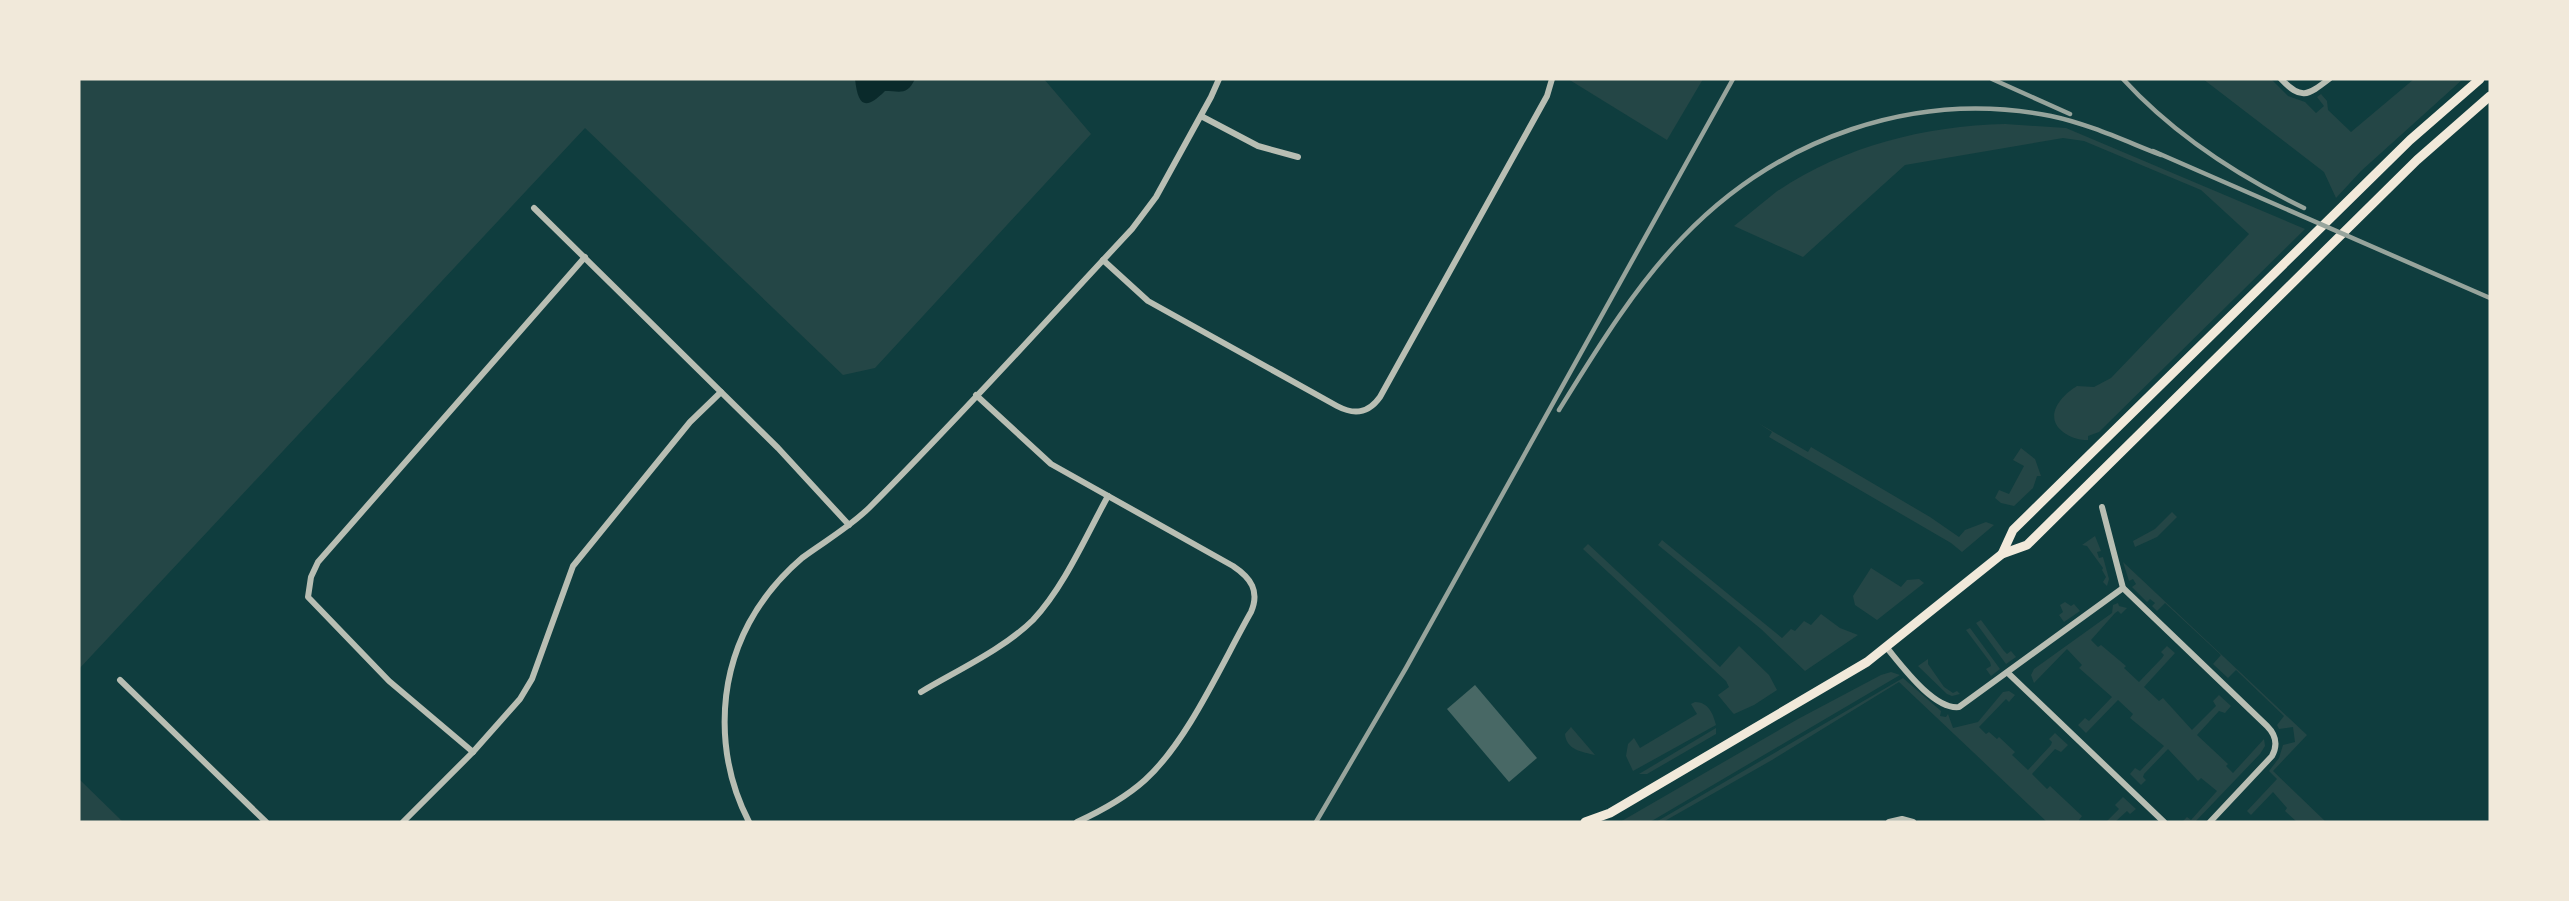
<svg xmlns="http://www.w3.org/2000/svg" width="2569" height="901" font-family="Jost,sans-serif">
<rect width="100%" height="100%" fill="#0f3d3e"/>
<g fill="#244646">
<polygon points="79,79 1044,79 1091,134 875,368 843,375 585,128 79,669"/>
<polygon points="1568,79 1703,79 1667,140"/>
<polygon points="2203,79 2271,79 2288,96 2305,102 2316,113 2324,106 2317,97 2321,94 2327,101 2328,110 2351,132 2414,79 2463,79 2361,171 2336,198 2324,172"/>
<path d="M 2005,124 L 2066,128 L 2305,229 L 2099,432 L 2088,436 L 2088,440 C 2079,440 2073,438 2066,434 C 2042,419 2059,397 2077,386 L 2094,387 L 2111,378 L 2249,234 L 2201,190 L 2084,141 L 2063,138 L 1905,165 L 1803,257 L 1734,226 C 1748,215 1762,203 1776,192 C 1844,146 1924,126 2005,124 Z"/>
<polygon points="1758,423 1808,452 1811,447 1930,517 1959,537 1965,530 1986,522 1994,525 1962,552 1951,543 1769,437 1772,432"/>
<polygon points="2021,448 2035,459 2041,476 2037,476 2033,488 2014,506 2001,503 1995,498 1999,490 2009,494 2024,466 2013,460"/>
<polygon points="2172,512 2177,517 2157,537 2135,547 2133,541 2155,529"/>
<polygon points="2095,536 2101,551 2097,552 2099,558 2103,557 2109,579 2107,586 2103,582 2106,577 2102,570 2103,568 2087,546 2082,545"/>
<polygon points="1662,540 1782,638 1791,629 1795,631 1804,621 1811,625 1821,614 1840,628 1858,635 1805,671 1761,629 1658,545"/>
<polygon points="1588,544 1720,667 1739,646 1769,675 1777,690 1754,705 1734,714 1732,712 1718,695 1729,687 1726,681 1583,549"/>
<polygon points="2123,562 2307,735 2273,771 2326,822 2297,822 2285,811 2287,808 2273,792 2251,815 2247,811 2277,779 2269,771 2279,758 2283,745 2295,742 2293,727 2279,729 2277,725 2284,716 2236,670 2228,678 2213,664 2221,655 2165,603 2157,611 2152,606 2155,603 2150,599 2147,602 2132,587 2136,584 2133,579 2129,581"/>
<polygon points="1871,568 1901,587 1907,580 1919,579 1924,583 1877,620 1855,605 1853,596"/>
<polygon points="2065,602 2071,606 2074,604 2080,611 2064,622 2059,615 2063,612 2060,605"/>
<polygon points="2118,603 2119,606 2127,608 2121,614 2118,611 2115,613 2091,640 2098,647 2101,645 2126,666 2124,668 2139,682 2162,658 2164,655 2161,652 2167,646 2175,653 2144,687 2159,701 2163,698 2192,730 2216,706 2213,701 2219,695 2231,706 2225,713 2219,711 2197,735 2228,764 2226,766 2233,773 2264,739 2265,746 2260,754 2195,822 2182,822 2187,817 2191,820 2217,791 2201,778 2198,781 2168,749 2144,774 2143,777 2146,780 2141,785 2130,774 2135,768 2140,771 2164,746 2130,718 2133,714 2118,700 2086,733 2078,725 2085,718 2089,721 2112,697 2079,668 2082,665 2067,649 2034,683 2031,675 2034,669 2112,613 2113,605"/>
<polygon points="1981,620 2004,651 2007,654 2011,651 2016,657 2006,664 1976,623"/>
<polygon points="1970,628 2000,669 1991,676 1986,669 1991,666 1990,662 1966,630"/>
<polygon points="1928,659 1928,664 1944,687 1953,693 1957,691 1960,694 1952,696 1947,694 1918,666"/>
<polygon points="1891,672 1900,675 1650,822 1620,822 1798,719 1881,675"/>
<polygon points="1903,678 1941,711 1940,716 1946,717 1948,714 1953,728 1978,722 2003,692 2009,691 2015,695 2009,702 2006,699 1979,727 1986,734 1989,732 1997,739 1999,737 2015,752 2012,755 2028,770 2051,745 2052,742 2049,739 2055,733 2068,745 2061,752 2055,749 2032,774 2047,789 2050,786 2082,816 2079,820 2081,822 2047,822 1899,682 1772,760 1663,822 1656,822"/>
<path d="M 1695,702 C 1708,702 1713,713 1716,725 L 1633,771 L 1626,756 L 1628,744 L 1634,738 L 1640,748 L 1697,714 L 1691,704 Z"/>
<path d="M 1571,727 L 1595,755 C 1583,752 1566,750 1565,734 Z"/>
<polygon points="1716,728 1716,734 1647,774 1639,774"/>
<polygon points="79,779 123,822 79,822"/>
<polygon points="2123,797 2136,809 2130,814 2127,811 2115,822 2106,822 2119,809 2115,805"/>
</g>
<path fill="#0a2a2b" d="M 855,79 L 915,79 C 907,96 900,91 885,91 C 865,111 858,106 855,79 Z"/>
<polygon fill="#486865" points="1475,685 1537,758 1509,782 1447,709"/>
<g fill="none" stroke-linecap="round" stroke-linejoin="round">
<g stroke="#b8beb3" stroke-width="6">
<path d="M 2281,79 C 2301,100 2307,96 2329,79"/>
<polyline points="1201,116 1258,146 1298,157"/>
<polyline points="534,208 778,448 849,525"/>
<path d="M 1103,260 L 1148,301 L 1337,406 C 1354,415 1368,414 1380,397 L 1547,96 L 1552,79"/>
<path d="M 976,395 L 1051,464 L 1233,566 C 1251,578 1260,591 1251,612 C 1222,663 1188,741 1145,780 C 1125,798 1101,811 1077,822"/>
<path d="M 2102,507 L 2123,588 L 2267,726 C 2276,735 2278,745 2272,756 L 2210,822"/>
<path d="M 1887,648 C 1902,666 1934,710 1959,707 L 2123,588"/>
<polyline points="2008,673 2164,822"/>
<polyline points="120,680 266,822"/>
<path d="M 921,692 C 956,671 1004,649 1033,620 C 1064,587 1086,536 1108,496"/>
<polyline points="473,752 389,681 308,597 311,577 318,562 585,257"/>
<polyline points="403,822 473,752 520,699 532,679 573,566 690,422 721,392"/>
<path d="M 749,822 C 717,760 716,685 749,623 C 762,599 781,576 802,558 C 825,541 850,527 870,507 C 960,417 1045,322 1132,229 L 1156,197 L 1211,97 L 1219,79"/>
<polyline points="1889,822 1902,819 1913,822"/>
</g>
<g stroke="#f1e9da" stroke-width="9">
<polyline points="2002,554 2013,530 2410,140 2480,79"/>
<polyline points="1585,822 1610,813 1867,662 2002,554 2027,545 2417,160 2490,96"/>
</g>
<g stroke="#97a49c" stroke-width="4.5">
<polyline points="1992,79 2070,114"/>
<path d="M 2123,79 C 2174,135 2236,175 2304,208"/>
<polyline points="2153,151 2490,298"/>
<path d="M 1559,410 C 1595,352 1635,286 1683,237 C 1778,138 1915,89 2051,116 C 2089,124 2125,141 2161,155"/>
<polyline points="1316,822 1406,668 1733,79"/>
</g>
</g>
<rect width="2569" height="901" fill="none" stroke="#f1e9da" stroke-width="161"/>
</svg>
